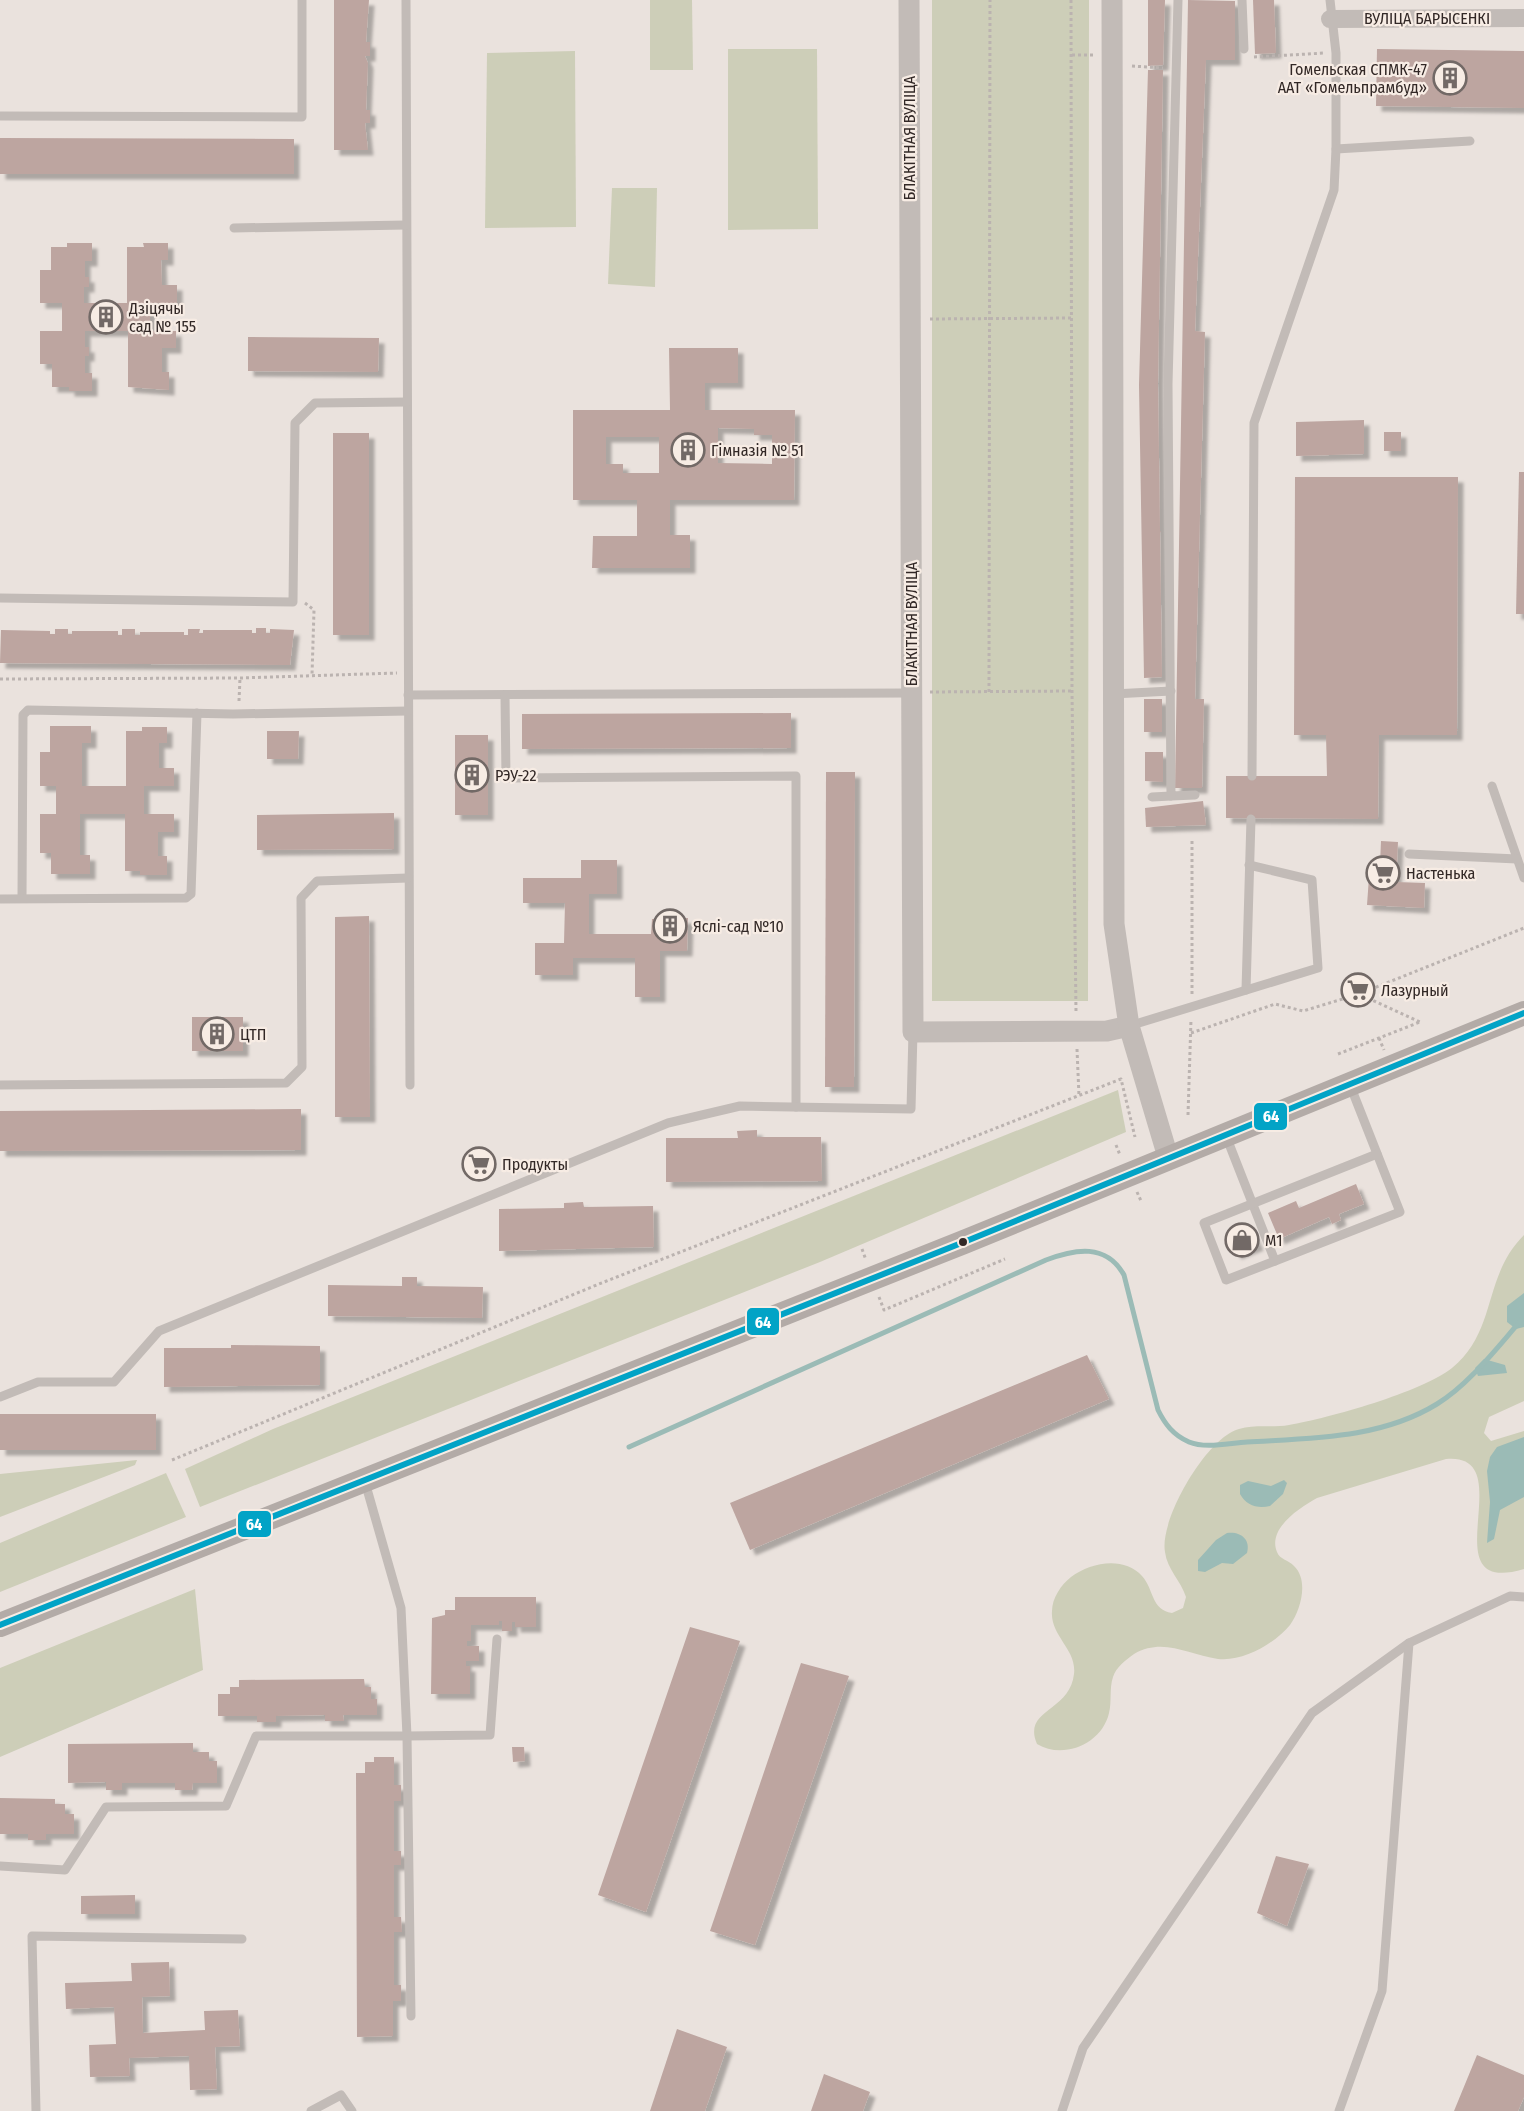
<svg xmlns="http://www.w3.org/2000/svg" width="1524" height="2111" font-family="'Fira Sans Condensed',sans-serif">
<defs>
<filter id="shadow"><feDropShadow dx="5.5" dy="5.5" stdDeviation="1.5" flood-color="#0004"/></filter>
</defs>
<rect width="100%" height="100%" fill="#eae2dd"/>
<g fill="#cdceb8">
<polygon points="650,0 692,0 693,70 650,70"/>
<polygon points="932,0 1089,0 1088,1001 932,1001"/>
<polygon points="728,49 817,49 818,229 728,230"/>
<polygon points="575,51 576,227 485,228 487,53"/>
<polygon points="612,188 657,188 655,287 608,284"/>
<polygon points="1118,1090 1126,1132 820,1262 200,1507 185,1469 273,1429"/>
<path d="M 1524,1235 L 1524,1401 L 1489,1417 L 1484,1433 L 1491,1441 L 1524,1431 L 1524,1569 C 1427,1598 1524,1452 1446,1459 L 1317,1498 C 1301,1507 1267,1528 1277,1552 C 1280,1560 1289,1560 1294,1566 C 1309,1580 1301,1610 1290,1625 C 1274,1644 1243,1662 1218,1659 C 1188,1655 1164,1637 1134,1654 C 1126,1660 1116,1667 1113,1677 C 1109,1689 1112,1702 1109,1713 C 1102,1744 1063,1760 1037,1744 C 1022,1709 1070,1712 1074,1674 C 1077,1649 1050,1636 1052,1611 C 1052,1598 1061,1585 1071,1577 C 1091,1562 1124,1556 1142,1576 C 1154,1589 1151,1610 1172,1613 L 1183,1608 L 1186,1597 C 1181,1581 1167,1569 1165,1552 C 1159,1520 1207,1437 1239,1429 C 1255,1424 1273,1428 1289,1425 C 1329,1418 1422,1392 1452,1368 C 1498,1330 1482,1277 1524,1235 Z"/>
<polygon points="137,1460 135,1465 0,1517 0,1474"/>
<polygon points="166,1473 186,1517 0,1592 0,1543"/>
<polygon points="195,1589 203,1670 0,1757 0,1668"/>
</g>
<g fill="#9bbbb6">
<polygon points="1524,1293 1524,1327 1516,1329 1507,1322 1507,1306"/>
<polygon points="1484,1359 1505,1365 1507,1373 1478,1376 1475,1368"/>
<polygon points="1524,1437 1524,1497 1500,1510 1494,1539 1487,1543 1490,1502 1487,1471 1490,1457 1497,1447"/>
<path d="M 1284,1480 L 1287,1483 L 1283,1494 L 1270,1506 C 1257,1509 1246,1505 1240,1494 L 1240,1485 L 1248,1481 L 1271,1486 Z"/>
<path d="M 1227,1533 C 1240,1531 1251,1539 1247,1553 L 1233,1564 L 1222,1563 L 1205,1572 L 1198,1571 L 1198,1560 L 1216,1540 Z"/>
</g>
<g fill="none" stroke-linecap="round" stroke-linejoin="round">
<path stroke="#9bbbb6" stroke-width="5" d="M 629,1447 L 1046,1260 C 1075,1249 1106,1243 1124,1275 L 1158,1410 C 1165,1424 1173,1435 1189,1442 C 1206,1449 1229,1443 1247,1442 C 1312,1438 1380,1439 1437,1404 C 1469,1385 1499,1345 1524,1317"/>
</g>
<g fill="#bda5a0" fill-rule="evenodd" filter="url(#shadow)">
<polygon points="334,0 369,0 366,42 370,42 370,56 365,56 368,63 366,110 370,110 370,123 365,123 368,150 334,150"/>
<polygon points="1148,0 1165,0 1163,65 1148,66"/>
<polygon points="1188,0 1235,1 1235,60 1206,60 1195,331 1205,332 1195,699 1204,699 1202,788 1175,788"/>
<polygon points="1253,0 1274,0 1276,53 1255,54"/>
<polygon points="1377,49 1524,51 1524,108 1376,106"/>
<polygon points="1148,70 1163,70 1158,384 1162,677 1144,678 1139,385"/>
<polygon points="0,138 294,139 294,174 0,174"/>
<polygon points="67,243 92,243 92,261 85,261 85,277 89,277 89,287 84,287 84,303 127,303 127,247 144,247 143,243 168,243 168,260 161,260 162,285 177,285 177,303 150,303 150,331 176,331 176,348 162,348 162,372 169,372 169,390 128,387 128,331 85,331 85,347 89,347 89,356 85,356 85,373 92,373 92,391 69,391 69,387 52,387 52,364 40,364 40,331 62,331 62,303 40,303 40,270 51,270 51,247 67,247"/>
<polygon points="248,337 379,338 378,372 248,371"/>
<path d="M 669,348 L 738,348 L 738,383 L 705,383 L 705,410 L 795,410 L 794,500 L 670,500 L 670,535 L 690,535 L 690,568 L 592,568 L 593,536 L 637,536 L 637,500 L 573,500 L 573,410 L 670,410 ZM 718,428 L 754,429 L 754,435 L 772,435 L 772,464 L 718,463 ZM 606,437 L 659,437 L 659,473 L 623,473 L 623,464 L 606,464 Z"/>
<polygon points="1364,420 1364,454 1296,456 1296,422"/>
<rect x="1384" y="432" width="17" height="19"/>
<rect x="333" y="433" width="36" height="202"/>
<polygon points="1519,472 1524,472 1524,614 1516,614"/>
<polygon points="1295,477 1458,477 1457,735 1379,735 1378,819 1226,818 1226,776 1327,776 1326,735 1294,735"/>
<polygon points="256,628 266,628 266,633 270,633 270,629 294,630 290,665 0,663 1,630 50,631 50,634 55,634 55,629 68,629 68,634 72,634 72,631 118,631 118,635 122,635 122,629 135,629 135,635 140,635 140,632 184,632 184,635 188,635 188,629 200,629 199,633 203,633 203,630 252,630 252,633 256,633"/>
<rect x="1144" y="699" width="18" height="33"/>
<polygon points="791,713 791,748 522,749 522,714"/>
<polygon points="50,726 91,726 91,743 82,743 82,786 126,786 126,731 142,731 142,727 167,727 167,743 159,743 159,768 174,768 174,786 144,786 144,814 174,814 174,832 158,832 158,856 167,856 167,875 140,875 140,871 125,871 125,814 80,814 80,855 90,855 90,874 51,874 51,853 40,853 40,814 56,814 56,786 40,786 40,752 50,752"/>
<polygon points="267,731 299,731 298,759 267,759"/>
<rect x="455" y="735" width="33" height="80"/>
<polygon points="1145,752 1163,752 1163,782 1145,781"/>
<polygon points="826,772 855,772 854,1087 825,1087"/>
<polygon points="1203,801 1206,825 1146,827 1145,808"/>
<polygon points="394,813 394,849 257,850 257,815"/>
<polygon points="1381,841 1398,842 1396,882 1425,883 1424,908 1367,905 1370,863 1380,864"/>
<polygon points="581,860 617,860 617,894 589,894 589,934 651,934 652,919 688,918 687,951 660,951 660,997 635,997 635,958 573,958 573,975 535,975 535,943 564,943 565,903 523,903 523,878 581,878"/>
<polygon points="369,916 370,1117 335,1117 335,917"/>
<rect x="192" y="1017" width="51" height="34"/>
<polygon points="301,1109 301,1150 0,1151 0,1111"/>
<polygon points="757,1130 757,1137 821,1137 822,1181 666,1182 666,1138 738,1138 737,1131"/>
<polygon points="1356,1184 1364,1204 1339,1214 1341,1220 1332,1224 1329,1217 1279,1239 1268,1213 1296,1201 1299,1208"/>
<polygon points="583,1202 584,1207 653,1206 654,1247 499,1251 499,1209 564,1208 564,1203"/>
<polygon points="1250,1227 1258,1245 1236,1254 1228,1236"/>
<polygon points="402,1277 417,1277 417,1286 483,1287 482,1318 328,1316 328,1285 402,1286"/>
<polygon points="231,1345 320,1346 320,1385 164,1387 164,1348 231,1348"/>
<polygon points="1087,1355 1109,1399 750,1550 730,1503"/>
<rect x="0" y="1414" width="156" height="36"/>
<polygon points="455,1597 536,1597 536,1627 515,1627 515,1622 512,1622 512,1631 502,1631 502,1621 499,1621 499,1625 471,1625 471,1641 467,1641 467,1646 479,1646 479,1661 466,1661 466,1666 470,1666 470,1694 431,1694 432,1618 445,1615 445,1610 455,1610"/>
<polygon points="690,1627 740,1641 646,1912 598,1895"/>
<polygon points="801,1663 849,1676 755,1945 710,1931"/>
<polygon points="364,1679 365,1687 371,1687 371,1699 377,1699 377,1715 343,1715 344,1721 325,1721 325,1715 276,1716 276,1722 257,1722 257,1716 218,1716 218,1694 230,1694 230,1687 239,1687 239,1680"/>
<polygon points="193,1743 193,1752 209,1752 209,1761 217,1761 217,1783 193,1783 192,1790 175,1790 175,1783 122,1783 122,1790 106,1790 106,1782 68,1783 68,1744"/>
<polygon points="512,1747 524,1747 525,1761 513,1762"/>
<polygon points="374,1757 394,1757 394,1785 401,1785 401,1801 394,1801 394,1851 401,1851 401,1865 394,1865 394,1917 401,1917 402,1932 394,1932 394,1985 401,1985 401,2001 393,2001 393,2036 357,2037 356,1773 365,1773 365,1762 374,1762"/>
<polygon points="0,1798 55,1799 55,1804 65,1804 65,1814 74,1814 74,1834 46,1834 46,1840 28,1840 28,1834 0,1834"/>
<polygon points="1276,1856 1309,1864 1287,1926 1257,1913"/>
<polygon points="135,1895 135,1914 81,1914 81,1896"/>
<polygon points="169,1962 170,1996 142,1997 143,2033 205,2030 204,2011 238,2010 240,2046 215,2047 217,2089 190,2090 189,2056 129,2058 130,2076 90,2077 89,2045 116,2044 114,2007 66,2009 65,1983 132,1981 131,1963"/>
<polygon points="677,2029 727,2047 705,2111 650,2111"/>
<polygon points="1477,2055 1524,2075 1524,2097 1518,2111 1454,2111"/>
<polygon points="824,2074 870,2092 863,2111 811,2111"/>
</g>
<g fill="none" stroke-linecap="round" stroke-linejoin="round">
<g stroke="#bbb3b0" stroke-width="3" stroke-dasharray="3 3" stroke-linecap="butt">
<polyline points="1071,0 1072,691 1076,1012"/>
<polyline points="1072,55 1094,55"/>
<polyline points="1254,57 1325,53"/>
<polyline points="1132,66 1163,68"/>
<polyline points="930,319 1072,318"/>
<polyline points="305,603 314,610 312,675"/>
<polyline points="0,679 240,678 397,673"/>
<polyline points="930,692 1072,691"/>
<polyline points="989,692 990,0"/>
<polyline points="239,701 240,678"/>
<polyline points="1192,994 1192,840"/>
<polyline points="1359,994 1524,928"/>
<polyline points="1191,1033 1275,1004 1303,1011 1359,994 1420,1022"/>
<polyline points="1379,1038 1384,1050"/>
<polyline points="1077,1049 1079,1096"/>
<polyline points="1338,1054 1420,1022"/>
<polyline points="1188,1115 1191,1019"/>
<polyline points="1116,1145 1120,1155"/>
<polyline points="1137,1192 1141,1201"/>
<polyline points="862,1249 866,1260"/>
<polyline points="879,1297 884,1310 1005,1259"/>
<polyline points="172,1460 599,1284 1121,1079 1135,1137"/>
</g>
<g stroke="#c2bbb7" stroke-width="9">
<polyline points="406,0 410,1085"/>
<polyline points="1178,0 1168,384 1171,796 1195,795"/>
<polyline points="1242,0 1244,49"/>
<polyline points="1330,0 1336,53 1336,149 1470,141"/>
<polyline points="0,116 302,117 302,0"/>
<polyline points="234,228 406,225"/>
<polyline points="0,598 293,602 295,423 315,403 407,402"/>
<polyline points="1113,694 1171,691"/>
<polyline points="408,695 911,693"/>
<polyline points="505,695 506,778 796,776 796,1107"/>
<polyline points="1252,776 1254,423 1334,190 1336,149"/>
<polyline points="1492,786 1524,878"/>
<polyline points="1152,797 1171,796"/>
<polyline points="1409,854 1517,859"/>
<polyline points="22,898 23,715 28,710 233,714 408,711"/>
<polyline points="0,899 186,898 191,894 197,713"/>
<polyline points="1246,990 1251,819"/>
<polyline points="1129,1026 1318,968 1312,880 1249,865"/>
<polyline points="0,1085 286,1083 302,1067 301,898 317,881 408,878"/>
<polyline points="1226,1136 1275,1261 1400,1212 1350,1085"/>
<polyline points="1275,1261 1226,1280 1204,1223 1377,1154"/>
<polyline points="0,1397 38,1382 114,1382 159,1331 668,1123 740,1106 911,1109 913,1032"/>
<polyline points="365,1482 401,1608 407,1736 490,1735 497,1639"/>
<polyline points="0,1866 65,1870 106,1807 226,1806 256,1736 407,1736 411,2016"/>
<polyline points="36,2111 32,1936 242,1939"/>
<polyline points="311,2111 341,2095 352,2111"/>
<polyline points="1062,2111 1083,2048 1312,1713 1409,1643 1510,1596 1524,1597"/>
<polyline points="1339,2111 1382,1991 1409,1643"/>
</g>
<polyline stroke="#c2bbb7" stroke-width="18" points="1330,19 1524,18"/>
<g stroke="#c2bbb7" stroke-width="21">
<polyline points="909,0 913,1032 1107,1031 1129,1026"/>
<polyline points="1112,0 1114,924 1129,1026 1168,1157"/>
</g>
<polyline stroke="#b3aba7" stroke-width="24" points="0,1625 964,1242 1524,1013"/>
<g stroke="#f7ece4" stroke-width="10">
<polyline id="bus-1" points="0,1625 964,1242 1524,1013"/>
</g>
<use href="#bus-1" stroke="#02a3c6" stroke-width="6"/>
</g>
<defs>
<g id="building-ring" transform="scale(1.725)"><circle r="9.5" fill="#f7ece4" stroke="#726966" stroke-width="1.5"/><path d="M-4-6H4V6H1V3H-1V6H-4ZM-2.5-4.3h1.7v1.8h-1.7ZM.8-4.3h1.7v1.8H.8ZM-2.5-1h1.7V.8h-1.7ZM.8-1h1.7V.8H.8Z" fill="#726966"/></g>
<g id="supermarket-ring" transform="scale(1.725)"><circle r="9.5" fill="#f7ece4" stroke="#726966" stroke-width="1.5"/><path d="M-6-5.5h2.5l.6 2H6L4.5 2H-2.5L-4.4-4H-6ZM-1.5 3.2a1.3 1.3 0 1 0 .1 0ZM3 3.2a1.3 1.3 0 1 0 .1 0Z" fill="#726966"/></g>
<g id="shop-ring" transform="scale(1.725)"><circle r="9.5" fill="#f7ece4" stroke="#726966" stroke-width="1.5"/><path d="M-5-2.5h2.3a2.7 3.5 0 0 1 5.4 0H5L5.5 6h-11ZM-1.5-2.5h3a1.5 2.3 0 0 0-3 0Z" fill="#726966"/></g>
</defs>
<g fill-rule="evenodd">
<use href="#building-ring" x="1450" y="78"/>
<use href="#building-ring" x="106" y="317"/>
<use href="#building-ring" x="688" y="450"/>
<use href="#building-ring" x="472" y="775"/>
<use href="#supermarket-ring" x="1383" y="873"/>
<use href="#building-ring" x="670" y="926"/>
<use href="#supermarket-ring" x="1358" y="990"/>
<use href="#building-ring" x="217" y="1034"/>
<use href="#supermarket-ring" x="479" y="1164"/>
<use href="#shop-ring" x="1242" y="1240"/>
</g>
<circle fill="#322826" stroke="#f7ece4" stroke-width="2" cx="963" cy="1242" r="5"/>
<g text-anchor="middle" stroke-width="4.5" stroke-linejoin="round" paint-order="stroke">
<g font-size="16" fill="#322826" stroke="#f7ece4">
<text x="1427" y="24">ВУЛІЦА БАРЫСЕНКІ</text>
<text transform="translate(909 138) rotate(-90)" y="6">БЛАКІТНАЯ ВУЛІЦА</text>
<text transform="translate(911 624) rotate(-90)" y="6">БЛАКІТНАЯ ВУЛІЦА</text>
</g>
<g font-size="16" fill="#322826" stroke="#f7ece4" text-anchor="start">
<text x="1427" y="75" text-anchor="end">Гомельская СПМК-47<tspan x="1427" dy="18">ААТ «Гомельпрамбуд»</tspan></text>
<text x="129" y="314">Дзіцячы<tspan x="129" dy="18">сад № 155</tspan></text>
<text x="711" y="456">Гімназія № 51</text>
<text x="495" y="781">РЭУ-22</text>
<text x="1406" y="879">Настенька</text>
<text x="693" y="932">Яслі-сад №10</text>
<text x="1381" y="996">Лазурный</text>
<text x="240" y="1040">ЦТП</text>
<text x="502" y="1170">Продукты</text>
<text x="1265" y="1246">М1</text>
</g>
</g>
<g stroke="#f7ece4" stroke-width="2">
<rect x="1253" y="1102" width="35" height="29" rx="6" fill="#02a3c6"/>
<rect x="746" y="1307" width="34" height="29" rx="6" fill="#02a3c6"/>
<rect x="237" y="1510" width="35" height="28" rx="6" fill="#02a3c6"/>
</g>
<g font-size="16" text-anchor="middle" font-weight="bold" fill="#fff">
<text x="1271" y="1122">64</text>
<text x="763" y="1328">64</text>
<text x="254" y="1530">64</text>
</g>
</svg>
